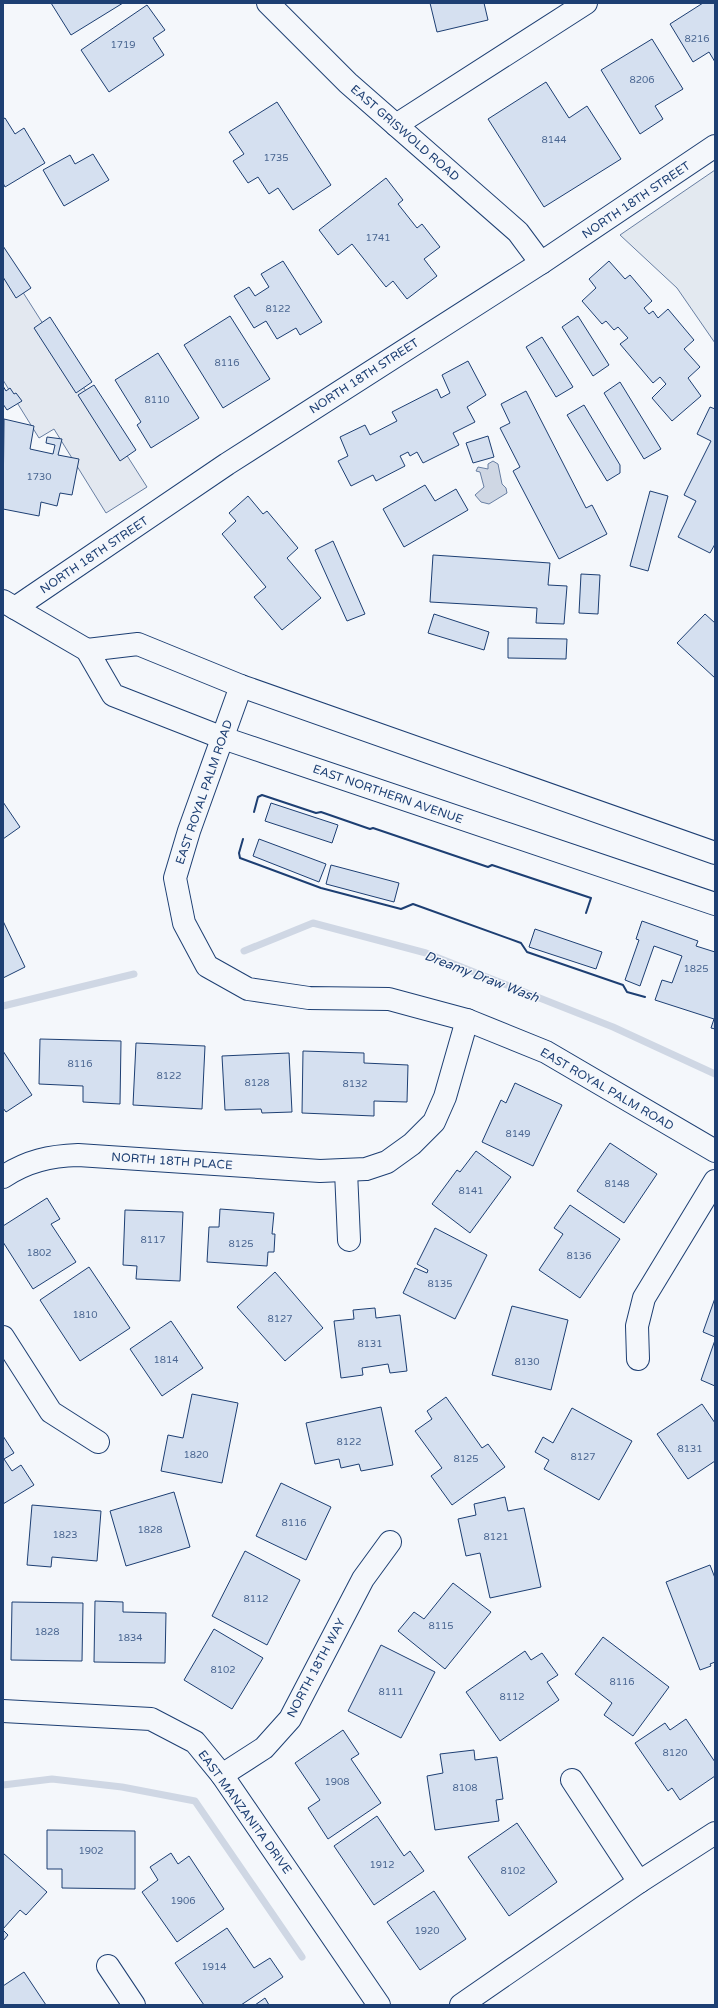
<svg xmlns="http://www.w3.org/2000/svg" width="718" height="2008" font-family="'Varela Round',sans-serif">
<rect width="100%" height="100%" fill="#f4f7fb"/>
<polygon fill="#e3e9f0" stroke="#687fa3" points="715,170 715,343 677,288 620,235"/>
<polygon fill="#e3e8f0" stroke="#687fa3" points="3,261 147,487 106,513 54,429 39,438 3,380"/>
<polygon fill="#cfd7e4" stroke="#687fa3" points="493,461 498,464 502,484 506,488 507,493 489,504 481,502 475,495 484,487 480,472 476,471 478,467 488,469 488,464"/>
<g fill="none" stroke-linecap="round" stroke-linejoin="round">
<g stroke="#cfd7e4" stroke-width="7">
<polyline points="244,951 313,923 426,953 613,1027 715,1074"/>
<polyline points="3,1006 134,974"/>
<polyline points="3,1785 52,1779 122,1787 195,1801 302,1957"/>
</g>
</g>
<g fill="#d5e0f0" stroke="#1d3f73">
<polygon points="51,3 123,3 71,35"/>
<polygon points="430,3 484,3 488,20 437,32"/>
<polygon points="703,3 715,3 715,62 709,52 693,62 670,24"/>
<polygon points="147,5 165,30 153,38 164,55 109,92 81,50"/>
<polygon points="652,39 683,89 655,106 663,119 640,134 601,70"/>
<polygon points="546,82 569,118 587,106 621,159 544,207 488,119"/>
<polygon points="277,102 331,185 293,210 278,188 269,194 258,177 248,183 233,161 244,154 229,132"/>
<polygon points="5,118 15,134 24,128 45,163 5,187 3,183 3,119"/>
<polygon points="93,154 109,180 64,206 43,170 70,155 75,164"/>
<polygon points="386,178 403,200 398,204 417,228 422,224 440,247 424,259 437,276 407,299 393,281 386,287 352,244 338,255 319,230"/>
<polygon points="3,246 31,288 16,298 3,277"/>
<polygon points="283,261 322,322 300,335 296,328 277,339 266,321 254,328 234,296 249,287 255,296 269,287 261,274"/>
<polygon points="609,261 625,279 630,275 652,301 644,308 649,314 653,311 658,318 668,309 694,340 684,349 700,367 688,378 701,396 672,421 652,398 666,384 660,377 653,383 620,344 628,338 618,327 614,330 606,321 602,324 582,301 596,288 589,279"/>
<polygon points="230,316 270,379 223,408 184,345"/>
<polygon points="578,316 609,365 593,376 562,327"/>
<polygon points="50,317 92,382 76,393 34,328"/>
<polygon points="542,337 573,387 556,397 526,347"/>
<polygon points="158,353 199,418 151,448 137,425 141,422 115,380"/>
<polygon points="468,361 486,395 467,407 475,422 453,433 459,445 423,463 417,452 410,456 408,452 400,456 405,466 376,481 373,475 351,486 338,461 348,456 340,437 365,425 370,435 397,421 392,412 437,389 441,398 450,393 442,375"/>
<polygon points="620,382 661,449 644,459 604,393"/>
<polygon points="94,385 136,450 120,461 78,395"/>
<polygon points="3,386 6,391 10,388 14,394 16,393 22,401 7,410 3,404"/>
<polygon points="526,391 586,508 592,505 607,534 559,559 513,471 520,467 500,428 510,423 501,404"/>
<polygon points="584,405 620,465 620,473 607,481 567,415"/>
<polygon points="710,407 715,409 715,544 710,553 678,537 696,501 684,495 711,441 697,434"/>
<polygon points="4,419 34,426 30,449 53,454 55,445 46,443 47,437 62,439 58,455 79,459 72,495 60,493 57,506 41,502 39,516 3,509"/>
<polygon points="488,436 494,457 473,463 466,443"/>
<polygon points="425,485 435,501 456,489 468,510 404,547 383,509"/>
<polygon points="650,491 668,496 648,571 630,566"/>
<polygon points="248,496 263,514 267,511 298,548 287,558 321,598 282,630 254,597 266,587 222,534 236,521 229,513"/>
<polygon points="333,541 365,614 347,621 315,550"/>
<polygon points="433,555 550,563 548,585 567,586 564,624 536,623 537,608 430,602"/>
<polygon points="581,574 600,575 598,614 579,613"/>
<polygon points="434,614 489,632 484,650 428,633"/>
<polygon points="705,614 715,623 715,678 677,643"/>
<polygon points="508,638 567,639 566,659 508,658"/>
<polygon points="3,802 20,827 3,839"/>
<polygon points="271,803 338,825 332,843 265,821"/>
<polygon points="259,839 326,864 319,882 253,856"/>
<polygon points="331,865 399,883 394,902 326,884"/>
<polygon points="3,921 25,967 3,978"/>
<polygon points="642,921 698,941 696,946 715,952 715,1029 711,1028 714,1019 655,1000 662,980 672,983 682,956 654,946 640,986 625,980 639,940 636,939"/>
<polygon points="535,929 602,952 596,969 529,947"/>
<polygon points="40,1039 121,1041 120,1104 83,1102 83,1086 39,1084"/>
<polygon points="136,1043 205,1046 202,1109 133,1105"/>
<polygon points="3,1051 32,1095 6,1112 3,1108"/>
<polygon points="303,1051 364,1053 364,1063 408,1065 407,1102 374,1101 374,1116 302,1113"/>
<polygon points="289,1053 292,1112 262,1113 261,1109 225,1110 222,1056"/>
<polygon points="515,1083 562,1105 533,1166 482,1142 501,1100 506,1103"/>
<polygon points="610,1143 657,1174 624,1223 577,1191"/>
<polygon points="476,1151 511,1177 470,1233 432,1204 457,1170 460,1172"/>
<polygon points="47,1198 60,1219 51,1224 76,1262 33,1289 3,1242 3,1226"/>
<polygon points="570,1205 620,1239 580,1298 539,1270 563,1234 554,1228"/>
<polygon points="220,1209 274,1213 272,1234 275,1234 274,1252 268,1252 267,1266 207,1262 209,1227 219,1227"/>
<polygon points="125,1210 183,1212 180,1281 136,1279 137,1266 123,1265"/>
<polygon points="435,1228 487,1255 455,1319 403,1293 415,1268 427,1273 428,1270 417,1264"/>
<polygon points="89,1267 130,1328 80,1361 40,1300"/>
<polygon points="275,1272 323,1328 285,1361 237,1307"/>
<polygon points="715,1298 715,1337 703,1332"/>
<polygon points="512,1306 568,1320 551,1390 492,1375"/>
<polygon points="375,1308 376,1318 400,1315 407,1371 390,1373 388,1364 362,1368 363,1375 341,1378 334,1321 354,1319 353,1310"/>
<polygon points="171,1321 203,1368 162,1396 130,1349"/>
<polygon points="715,1340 715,1386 701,1380"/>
<polygon points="192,1394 238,1403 222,1483 161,1471 168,1435 183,1438"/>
<polygon points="446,1397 482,1448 488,1444 505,1467 452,1505 431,1476 442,1468 415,1431 432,1419 427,1411"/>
<polygon points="702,1404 715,1423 715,1461 688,1479 657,1434"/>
<polygon points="381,1407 393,1465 361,1471 359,1464 341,1468 339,1459 315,1464 306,1423"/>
<polygon points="572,1408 632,1441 599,1500 544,1469 549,1460 535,1452 543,1437 553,1443"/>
<polygon points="3,1436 14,1453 4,1459 12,1471 21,1465 34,1485 3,1504"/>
<polygon points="281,1483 331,1507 306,1560 256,1536"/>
<polygon points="174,1492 190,1547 126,1566 110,1511"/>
<polygon points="505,1497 508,1511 524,1508 541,1587 490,1598 480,1553 466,1556 458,1519 476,1515 474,1504"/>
<polygon points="32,1505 101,1511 97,1561 52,1557 51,1567 27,1565"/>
<polygon points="245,1551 300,1580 267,1645 212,1616"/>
<polygon points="710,1565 715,1578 715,1662 710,1664 711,1666 700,1670 666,1582"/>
<polygon points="453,1583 491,1612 445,1669 398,1631 414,1612 424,1619"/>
<polygon points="95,1601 123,1602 123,1612 166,1613 165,1663 94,1662"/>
<polygon points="12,1602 83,1603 82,1661 11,1660"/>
<polygon points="214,1629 263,1658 232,1709 184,1680"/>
<polygon points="603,1637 669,1687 633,1736 604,1715 612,1703 575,1674"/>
<polygon points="381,1645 435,1672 401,1738 348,1711"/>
<polygon points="525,1651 531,1660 542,1653 558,1675 547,1682 559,1700 500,1741 466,1692"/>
<polygon points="686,1719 715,1762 715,1776 680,1800 672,1788 668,1791 635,1743 665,1723 670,1730"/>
<polygon points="343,1730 359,1754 351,1759 381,1803 328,1839 308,1808 320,1800 295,1763"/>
<polygon points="474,1750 475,1760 497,1757 503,1799 496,1800 499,1821 435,1830 427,1776 443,1773 440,1754"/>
<polygon points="377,1816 404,1856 410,1851 424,1871 374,1905 334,1846"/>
<polygon points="517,1823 557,1882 509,1916 468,1857"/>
<polygon points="47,1830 135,1831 135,1889 62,1888 62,1869 47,1869"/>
<polygon points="3,1853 47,1892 26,1915 20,1910 3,1929"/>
<polygon points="171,1853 178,1864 189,1856 224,1909 177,1942 142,1892 158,1880 150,1867"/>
<polygon points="434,1891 466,1939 420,1970 387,1922"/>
<polygon points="227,1928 254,1968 270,1958 283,1977 241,2005 204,2005 175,1963"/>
<polygon points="3,1930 8,1935 3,1941"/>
<polygon points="24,1972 46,2005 3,2005 3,1986"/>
<polygon points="265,1998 269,2005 255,2005"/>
</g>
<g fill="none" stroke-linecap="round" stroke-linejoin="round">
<g stroke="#1d3f73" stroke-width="24">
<g id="minor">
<polyline points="268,3 348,83 518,232 541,263"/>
<polyline points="396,125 586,3"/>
<polyline points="15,608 227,464 541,263 715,146"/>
<polyline points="241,686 189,831 175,878 184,923 207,966 248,989 309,998 389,999 467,1020 546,1052 715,1151"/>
<polyline points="346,1171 349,1240"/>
<path d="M 3,1177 C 27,1161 50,1156 78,1155 L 320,1171 L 366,1169 L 387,1162 L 412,1144 L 434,1122 L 445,1097 L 467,1020"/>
<polyline points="3,1337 51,1412 98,1442"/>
<polyline points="638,1359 637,1326 644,1298 715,1181"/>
<polyline points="3,1711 151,1719 195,1742 222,1775 379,2005"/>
<polyline points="222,1775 264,1748 290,1719 363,1579 390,1542"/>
<polyline points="572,1780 639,1882"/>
<polyline points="108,1966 134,2005"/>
<polyline points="461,2005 639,1882 715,1833"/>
</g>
</g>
<g stroke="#1d3f73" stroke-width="24">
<g id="major">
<polyline points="3,601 87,650 113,695 223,738 715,904"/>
<polyline points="87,650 138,644 241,686 715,853"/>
</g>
</g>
<use href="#minor" stroke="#f4f7fb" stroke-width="22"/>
<use href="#major" stroke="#f4f7fb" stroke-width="22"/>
<g stroke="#1d3f73" stroke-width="2">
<polyline points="254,812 258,797 262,795 316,813 321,812 370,829 373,828 488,867 492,865 591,898 586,913"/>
<polyline points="243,839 239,853 240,858 321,888 401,909 413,904 521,943 527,952 623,985 627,992 645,997"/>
</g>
</g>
<g text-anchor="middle" stroke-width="3" stroke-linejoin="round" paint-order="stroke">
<g font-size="10" fill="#4b6792">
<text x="697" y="42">8216</text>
<text x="123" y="48">1719</text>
<text x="642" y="83">8206</text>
<text x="554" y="143">8144</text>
<text x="276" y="161">1735</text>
<text x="378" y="241">1741</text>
<text x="278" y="312">8122</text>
<text x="227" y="366">8116</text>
<text x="157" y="403">8110</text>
<text x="39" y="480">1730</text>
<text x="696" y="972">1825</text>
<text x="80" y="1067">8116</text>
<text x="169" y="1079">8122</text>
<text x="257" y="1086">8128</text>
<text x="355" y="1087">8132</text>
<text x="518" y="1137">8149</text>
<text x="617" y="1187">8148</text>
<text x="471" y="1194">8141</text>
<text x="153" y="1243">8117</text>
<text x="241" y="1247">8125</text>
<text x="39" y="1256">1802</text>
<text x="579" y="1259">8136</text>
<text x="440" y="1287">8135</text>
<text x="85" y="1318">1810</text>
<text x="280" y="1322">8127</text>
<text x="370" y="1347">8131</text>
<text x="166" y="1363">1814</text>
<text x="527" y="1365">8130</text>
<text x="349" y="1445">8122</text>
<text x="690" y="1452">8131</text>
<text x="196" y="1458">1820</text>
<text x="583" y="1460">8127</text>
<text x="466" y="1462">8125</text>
<text x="294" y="1526">8116</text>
<text x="150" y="1533">1828</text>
<text x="65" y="1538">1823</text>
<text x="496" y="1540">8121</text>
<text x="256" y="1602">8112</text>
<text x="441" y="1629">8115</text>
<text x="47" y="1635">1828</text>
<text x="130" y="1641">1834</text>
<text x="223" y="1673">8102</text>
<text x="622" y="1685">8116</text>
<text x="391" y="1695">8111</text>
<text x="512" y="1700">8112</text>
<text x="675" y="1756">8120</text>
<text x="337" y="1785">1908</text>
<text x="465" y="1791">8108</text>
<text x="91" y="1854">1902</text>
<text x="382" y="1868">1912</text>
<text x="513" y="1874">8102</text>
<text x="183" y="1904">1906</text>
<text x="427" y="1934">1920</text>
<text x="214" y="1970">1914</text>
</g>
<g font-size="12" fill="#1d3f73" stroke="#f4f7fb">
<text transform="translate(405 133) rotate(41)" y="4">EAST GRISWOLD ROAD</text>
<text transform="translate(636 200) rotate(-34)" y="4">NORTH 18TH STREET</text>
<text transform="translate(364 376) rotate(-33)" y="4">NORTH 18TH STREET</text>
<text transform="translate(94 555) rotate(-34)" y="4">NORTH 18TH STREET</text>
<text transform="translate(204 792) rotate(-71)" y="4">EAST ROYAL PALM ROAD</text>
<text transform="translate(388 794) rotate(19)" y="4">EAST NORTHERN AVENUE</text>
<text transform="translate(607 1089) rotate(30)" y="4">EAST ROYAL PALM ROAD</text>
<text transform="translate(172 1161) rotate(4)" y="4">NORTH 18TH PLACE</text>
<text transform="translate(316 1668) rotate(-62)" y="4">NORTH 18TH WAY</text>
<text transform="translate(245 1812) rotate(54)" y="4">EAST MANZANITA DRIVE</text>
</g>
<g font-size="13" font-style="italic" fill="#1d3f73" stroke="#f4f7fb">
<text transform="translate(482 976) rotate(21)" y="5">Dreamy Draw Wash</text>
</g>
</g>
<rect width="718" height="2008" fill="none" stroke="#1d3f73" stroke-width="8"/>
</svg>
